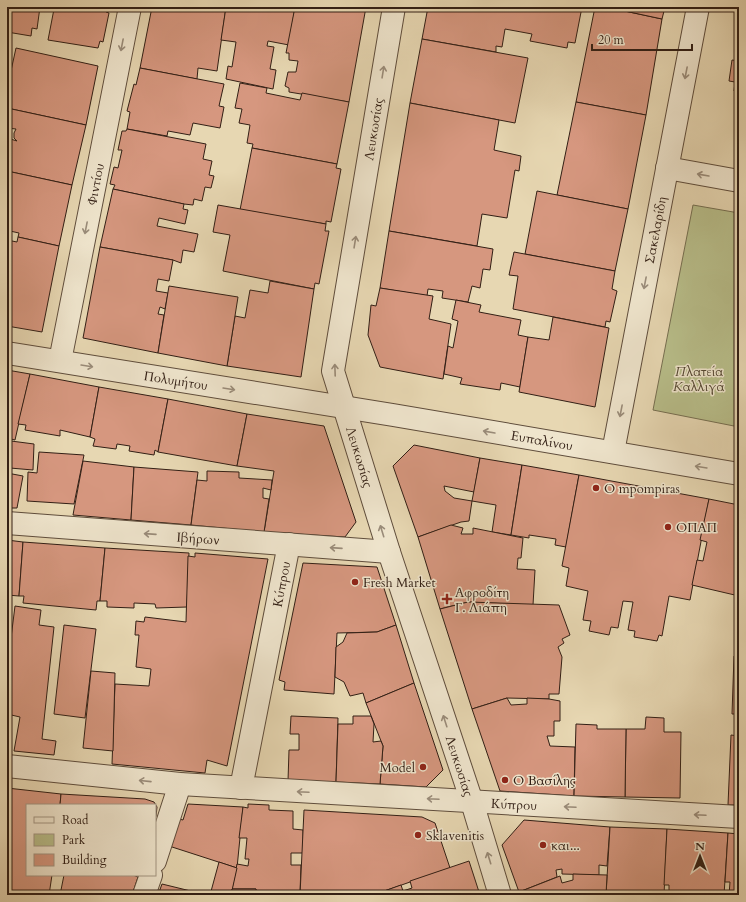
<svg xmlns="http://www.w3.org/2000/svg" width="746" height="902" font-family="Cardo,serif">
<rect width="100%" height="100%" fill="#e7d7b2"/>
<filter id="stains"><feTurbulence type="fractalNoise" baseFrequency=".005" numOctaves="4"/><feColorMatrix values="0 0 0 0 .2 0 0 0 0 .09 0 0 0 0 .02 0 0 0 .5 -.17"/></filter>
<radialGradient id="worn" r=".72"><stop offset=".6" stop-color="#630" stop-opacity="0"/><stop offset="1" stop-color="#630" stop-opacity=".3"/></radialGradient>
<polygon fill="#b8be8a" stroke="#756e50" points="693,205 739,213 739,427 653,410"/>
<g fill="#d6977f" stroke="#321f15">
<polygon points="7,7 40,7 37,29 32,28 31,36 7,32"/>
<polygon points="50,7 107,7 106,12 109,13 103,42 100,41 98,48 48,40 54,9"/>
<polygon points="152,7 226,7 217,71 198,68 197,79 140,68"/>
<polygon points="226,7 295,7 289,45 268,41 267,46 274,47 270,69 276,70 273,89 226,79 228,66 232,67 236,42 221,40"/>
<polygon points="295,7 366,7 349,102 289,92 289,88 285,86 288,72 296,72 298,61 289,60 289,53 286,53"/>
<polygon points="428,7 582,7 575,43 568,42 567,48 530,41 532,34 505,29 502,47 496,46 496,52 422,39"/>
<polygon points="595,7 606,7 662,19 646,115 576,102"/>
<polygon points="606,7 665,7 662,19"/>
<polygon points="422,39 528,58 515,123 410,103"/>
<polygon points="16,48 98,66 86,125 7,108 7,89"/>
<polygon points="732,60 739,61 739,91 734,91 735,82 729,81"/>
<polygon points="140,68 224,84 219,106 224,107 220,128 193,123 190,135 168,131 167,136 127,129 130,112 127,111 134,84 136,85"/>
<polygon points="240,83 267,88 266,93 300,100 302,93 349,102 337,164 252,148 253,144 247,143 250,125 239,123 242,109 235,108"/>
<polygon points="576,102 646,115 628,209 557,195"/>
<polygon points="410,103 499,120 494,150 521,156 519,171 515,170 507,218 482,214 477,246 389,231"/>
<polygon points="7,108 86,125 72,185 7,171 7,138 17,141 14,138 14,133 16,129 7,128"/>
<polygon points="127,129 206,144 203,159 212,161 209,175 214,176 211,188 205,187 202,201 194,199 193,205 184,204 113,189 115,185 110,184 114,167 118,168 122,150 118,150 122,131 126,131"/>
<polygon points="252,148 337,164 336,168 341,169 331,222 326,221 326,224 240,210"/>
<polygon points="7,171 72,185 59,246 18,237 19,233 10,231 8,236 7,236"/>
<polygon points="113,189 184,204 183,209 188,210 185,224 159,218 157,226 198,234 194,252 183,250 181,263 173,260 100,247"/>
<polygon points="537,191 628,209 615,271 525,254"/>
<polygon points="218,205 326,224 325,231 329,231 319,284 315,283 314,289 223,271 230,235 213,232"/>
<polygon points="389,231 493,249 490,270 483,269 480,288 472,286 468,302 442,298 443,291 428,289 427,296 380,288"/>
<polygon points="18,237 59,246 42,332 7,326 7,240 17,242"/>
<polygon points="100,247 173,260 169,281 158,279 156,291 168,293 165,309 160,307 158,314 164,315 158,353 83,338"/>
<polygon points="514,252 615,271 612,289 617,291 610,322 606,321 605,327 513,309 518,276 509,275"/>
<polygon points="270,281 314,289 301,377 227,366 235,316 245,318 250,290 268,293"/>
<polygon points="169,286 238,297 227,366 158,353"/>
<polygon points="380,288 433,296 429,319 451,324 443,379 380,367 368,335 371,305 376,306"/>
<polygon points="456,300 481,305 479,312 521,320 518,335 528,337 520,387 501,383 500,390 460,384 462,378 444,374 448,346 453,348 458,321 452,319"/>
<polygon points="553,317 609,328 595,407 519,392 528,337 549,340"/>
<polygon points="7,370 30,374 15,440 7,438"/>
<polygon points="30,374 99,387 90,437 60,430 60,436 25,430 26,425 18,424"/>
<polygon points="99,387 168,399 158,452 155,450 154,455 129,451 130,446 117,444 116,449 93,446 95,439 90,437"/>
<polygon points="168,399 247,414 237,466 158,452"/>
<polygon points="247,414 324,426 356,522 345,537 264,532 274,471 237,466"/>
<polygon points="11,441 34,444 33,470 10,468"/>
<polygon points="414,445 480,458 474,492 444,486 445,491 454,498 472,501 469,521 461,522 418,537 393,466"/>
<polygon points="39,452 84,455 74,504 27,501 28,472 37,473"/>
<polygon points="480,458 522,465 511,535 492,532 496,505 472,501"/>
<polygon points="83,461 134,467 131,520 73,515"/>
<polygon points="522,465 579,475 566,547 555,545 556,539 529,535 529,538 511,535"/>
<polygon points="134,467 198,472 191,525 131,520"/>
<polygon points="207,471 239,472 239,478 272,480 271,490 263,488 263,498 269,499 264,532 191,525 197,480 207,481"/>
<polygon points="7,473 23,476 17,508 7,508"/>
<polygon points="579,475 709,499 690,600 669,596 662,636 659,635 657,641 634,637 635,631 628,630 633,602 623,601 618,628 611,627 609,635 589,631 591,621 583,620 588,591 566,586 569,568 562,566"/>
<polygon points="709,499 739,505 739,596 692,585 697,560 703,561 707,542 700,540"/>
<polygon points="451,525 463,528 461,534 473,534 473,528 523,538 521,558 518,558 517,569 535,570 533,605 468,602 440,609 418,537"/>
<polygon points="7,540 23,542 19,596 7,595"/>
<polygon points="23,542 105,548 100,601 97,601 96,610 23,603 24,596 19,596"/>
<polygon points="105,548 189,553 187,607 156,608 155,604 134,603 134,608 107,607 107,601 100,601"/>
<polygon points="195,553 268,559 227,766 207,760 205,773 112,764 115,684 149,686 151,669 136,667 139,635 135,635 136,621 144,622 145,617 186,622 188,556 195,557"/>
<polygon points="303,563 377,567 396,625 377,632 337,633 334,694 284,690 285,682 279,680"/>
<polygon points="468,602 559,605 570,635 562,639 564,643 558,647 562,657 559,694 549,694 549,699 507,698 472,709 440,609"/>
<polygon points="15,606 41,610 39,625 54,627 42,739 56,741 54,755 14,751 20,717 7,714 7,670"/>
<polygon points="64,625 96,629 85,718 54,714"/>
<polygon points="396,625 414,683 366,703 363,693 350,696 344,682 335,677 336,647 343,642 347,633 377,632"/>
<polygon points="734,656 739,656 739,714 732,714"/>
<polygon points="91,671 115,673 113,751 83,748"/>
<polygon points="414,683 443,770 426,787 380,784 383,746 366,703"/>
<polygon points="507,698 511,705 527,704 527,698 549,699 560,701 560,721 554,721 554,736 547,736 550,746 575,747 574,796 500,791 472,709"/>
<polygon points="291,716 338,718 336,782 288,781 289,750 299,750 299,734 290,734"/>
<polygon points="353,716 371,716 374,724 373,742 381,741 383,746 380,784 336,782 338,724 353,724"/>
<polygon points="646,717 664,718 664,732 681,732 680,798 625,797 626,729 645,729"/>
<polygon points="576,724 597,725 597,729 626,729 625,797 574,796"/>
<polygon points="731,735 739,736 739,805 728,805"/>
<polygon points="7,788 61,794 60,805 27,805 27,875 52,875 49,895 7,895"/>
<polygon points="61,794 145,799 154,802 157,807 156,816 155,819 155,805 60,805"/>
<polygon points="188,804 243,807 237,868 169,846 179,819 183,820"/>
<polygon points="248,804 269,805 269,810 293,811 293,829 303,830 303,853 291,853 291,865 301,865 300,893 294,893 294,895 256,895 256,889 232,889 237,864 248,866 249,859 245,859 247,838 239,838 243,807 248,808"/>
<polygon points="304,810 422,817 435,823 450,868 373,895 300,895"/>
<polygon points="524,820 610,827 607,866 599,865 599,875 562,874 562,869 556,870 557,877 519,892 502,845"/>
<polygon points="610,827 667,829 664,895 606,895"/>
<polygon points="667,829 728,833 724,895 664,895 664,892 669,892 669,885 664,885"/>
<polygon points="728,833 739,834 739,895 729,895 730,882 725,882"/>
<polygon points="469,861 480,895 373,895 401,885 403,891 412,888 410,881"/>
<polygon points="219,862 237,868 231,895 210,895"/>
<polygon points="573,874 607,875 606,895 520,895 519,892 560,876 562,883 573,880"/>
<polygon points="64,875 133,875 138,877 132,895 60,895"/>
<polygon points="162,884 207,895 158,895"/>
<polygon points="232,889 256,889 256,895 231,895"/>
</g>
<g fill="none" stroke-linecap="round" stroke-linejoin="round">
<g stroke="#5f4d3c" stroke-width="24">
<g id="street">
<polyline points="394,7 333,371 389,552 472,802 500,895"/>
<polyline points="667,168 739,181"/>
<polyline points="7,353 393,415 739,474"/>
<polyline points="60,361 130,7"/>
<polyline points="613,452 698,7"/>
<polyline points="7,523 389,552"/>
<polyline points="7,766 180,784 739,817"/>
<polyline points="241,788 289,544"/>
<polyline points="155,861 180,784"/>
<polyline points="144,895 151,875"/>
</g>
</g>
<use href="#street" stroke="#efe5cd" stroke-width="22"/>
</g>
<defs><path id="oneway-shaft" d="M-6 0H5M1.5-3L5.5 0L1.5 3" fill="none" stroke-width="1.6" stroke-linecap="round" stroke-linejoin="round"/></defs>
<g stroke="#9a8c7a">
<use href="#oneway-shaft" transform="translate(122 45) rotate(101)"/>
<use href="#oneway-shaft" transform="translate(383 72) rotate(-81)"/>
<use href="#oneway-shaft" transform="translate(686 73) rotate(101)"/>
<use href="#oneway-shaft" transform="translate(703 175) rotate(-170)"/>
<use href="#oneway-shaft" transform="translate(86 228) rotate(101)"/>
<use href="#oneway-shaft" transform="translate(355 242) rotate(-81)"/>
<use href="#oneway-shaft" transform="translate(645 283) rotate(101)"/>
<use href="#oneway-shaft" transform="translate(87 366) rotate(9)"/>
<use href="#oneway-shaft" transform="translate(335 370) rotate(-92)"/>
<use href="#oneway-shaft" transform="translate(229 389) rotate(9)"/>
<use href="#oneway-shaft" transform="translate(621 411) rotate(101)"/>
<use href="#oneway-shaft" transform="translate(489 432) rotate(-170)"/>
<use href="#oneway-shaft" transform="translate(701 467) rotate(-171)"/>
<use href="#oneway-shaft" transform="translate(382 531) rotate(-107)"/>
<use href="#oneway-shaft" transform="translate(150 534) rotate(-176)"/>
<use href="#oneway-shaft" transform="translate(336 548) rotate(-176)"/>
<use href="#oneway-shaft" transform="translate(445 721) rotate(-108)"/>
<use href="#oneway-shaft" transform="translate(145 781) rotate(-174)"/>
<use href="#oneway-shaft" transform="translate(303 792) rotate(-177)"/>
<use href="#oneway-shaft" transform="translate(433 799) rotate(-177)"/>
<use href="#oneway-shaft" transform="translate(570 807) rotate(-177)"/>
<use href="#oneway-shaft" transform="translate(700 815) rotate(-177)"/>
<use href="#oneway-shaft" transform="translate(489 858) rotate(-107)"/>
</g>
<g fill="#8f2418" stroke="#efe5cd" stroke-width="1.5">
<circle cx="596" cy="488" r="4"/>
<circle cx="668" cy="527" r="4"/>
<circle cx="355" cy="582" r="4"/>
<path d="M445 593h4v4h4v4h-4v4h-4v-4h-4v-4h4z"/>
<circle cx="423" cy="767" r="4"/>
<circle cx="505" cy="780" r="4"/>
<circle cx="418" cy="835" r="4"/>
<circle cx="543" cy="845" r="4"/>
</g>
<g text-anchor="middle" stroke-width="3" stroke-linejoin="round" paint-order="stroke">
<g font-size="13" fill="#321f15" stroke="#efe5cd">
<text transform="translate(373 129) rotate(-81)" y="5">Λευκωσίας</text>
<text transform="translate(95 184) rotate(-79)" y="5">Φιντίου</text>
<text transform="translate(655 230) rotate(-79)" y="5">Σακελαρίδη</text>
<text transform="translate(176 380) rotate(9)" y="5">Πολυμήτου</text>
<text transform="translate(542 440) rotate(10)" y="5">Ευπαλίνου</text>
<text transform="translate(360 457) rotate(73)" y="5">Λευκωσίας</text>
<text transform="translate(198 538) rotate(4)" y="5">Ιβήρων</text>
<text transform="translate(281 584) rotate(-79)" y="5">Κύπρου</text>
<text transform="translate(460 766) rotate(72)" y="5">Λευκωσίας</text>
<text transform="translate(514 804) rotate(3)" y="5">Κύπρου</text>
</g>
<g font-size="13" font-style="italic" fill="#544732" stroke="#efe5cd">
<text x="699" y="376">Πλατεία<tspan x="699" dy="15">Καλλιγά</tspan></text>
</g>
<g font-size="13" fill="#321f15" stroke="#efe5cd" text-anchor="start">
<text x="604" y="493">O mpompiras</text>
<text x="676" y="532">ΟΠΑΠ</text>
<text x="363" y="587">Fresh Market</text>
<text x="455" y="597">Αφροδίτη<tspan x="455" dy="15">Γ. Λιάπη</tspan></text>
<text x="415" y="772" text-anchor="end">Model</text>
<text x="513" y="785">Ο Βασίλης</text>
<text x="426" y="840">Sklavenitis</text>
<text x="551" y="850">και...</text>
</g>
</g>
<rect width="746" height="902" fill="none" stroke="#e7d7b2" stroke-width="24"/>
<rect x="8" y="8" width="730" height="886" fill="none" stroke="#321f15" stroke-width="2"/>
<rect x="12" y="12" width="722" height="878" fill="none" stroke="#321f15"/>
<rect x="26" y="804" width="130" height="72" fill="#efe5cd" stroke="#a39683"/>
<rect x="34" y="817" width="20" height="6" fill="#efe5cd" stroke="#a39683"/>
<text x="62" y="824" font-size="12" fill="#321f15">Road</text>
<rect x="34" y="834" width="20" height="12" fill="#b8be8a" stroke="#a39683"/>
<text x="62" y="844" font-size="12" fill="#321f15">Park</text>
<rect x="34" y="854" width="20" height="12" fill="#d6977f" stroke="#a39683"/>
<text x="62" y="864" font-size="12" fill="#321f15">Building</text>
<g transform="translate(700 856)" stroke="#efe5cd" stroke-width="3" paint-order="stroke">
<path d="M0-3L7 15L0 10L-7 15Z" fill="#321f15"/>
<text y="-6" font-size="11" font-weight="bold" text-anchor="middle" fill="#321f15">N</text>
</g>
<path d="M592 44v6h100v-6" fill="none" stroke="#321f15" stroke-width="2"/>
<text x="598" y="44" font-size="12" fill="#321f15" stroke="#efe5cd" stroke-width="3" paint-order="stroke">20 m</text>
<rect width="100%" height="100%" filter="url(#stains)"/>
<rect width="100%" height="100%" fill="url(#worn)"/>
</svg>
